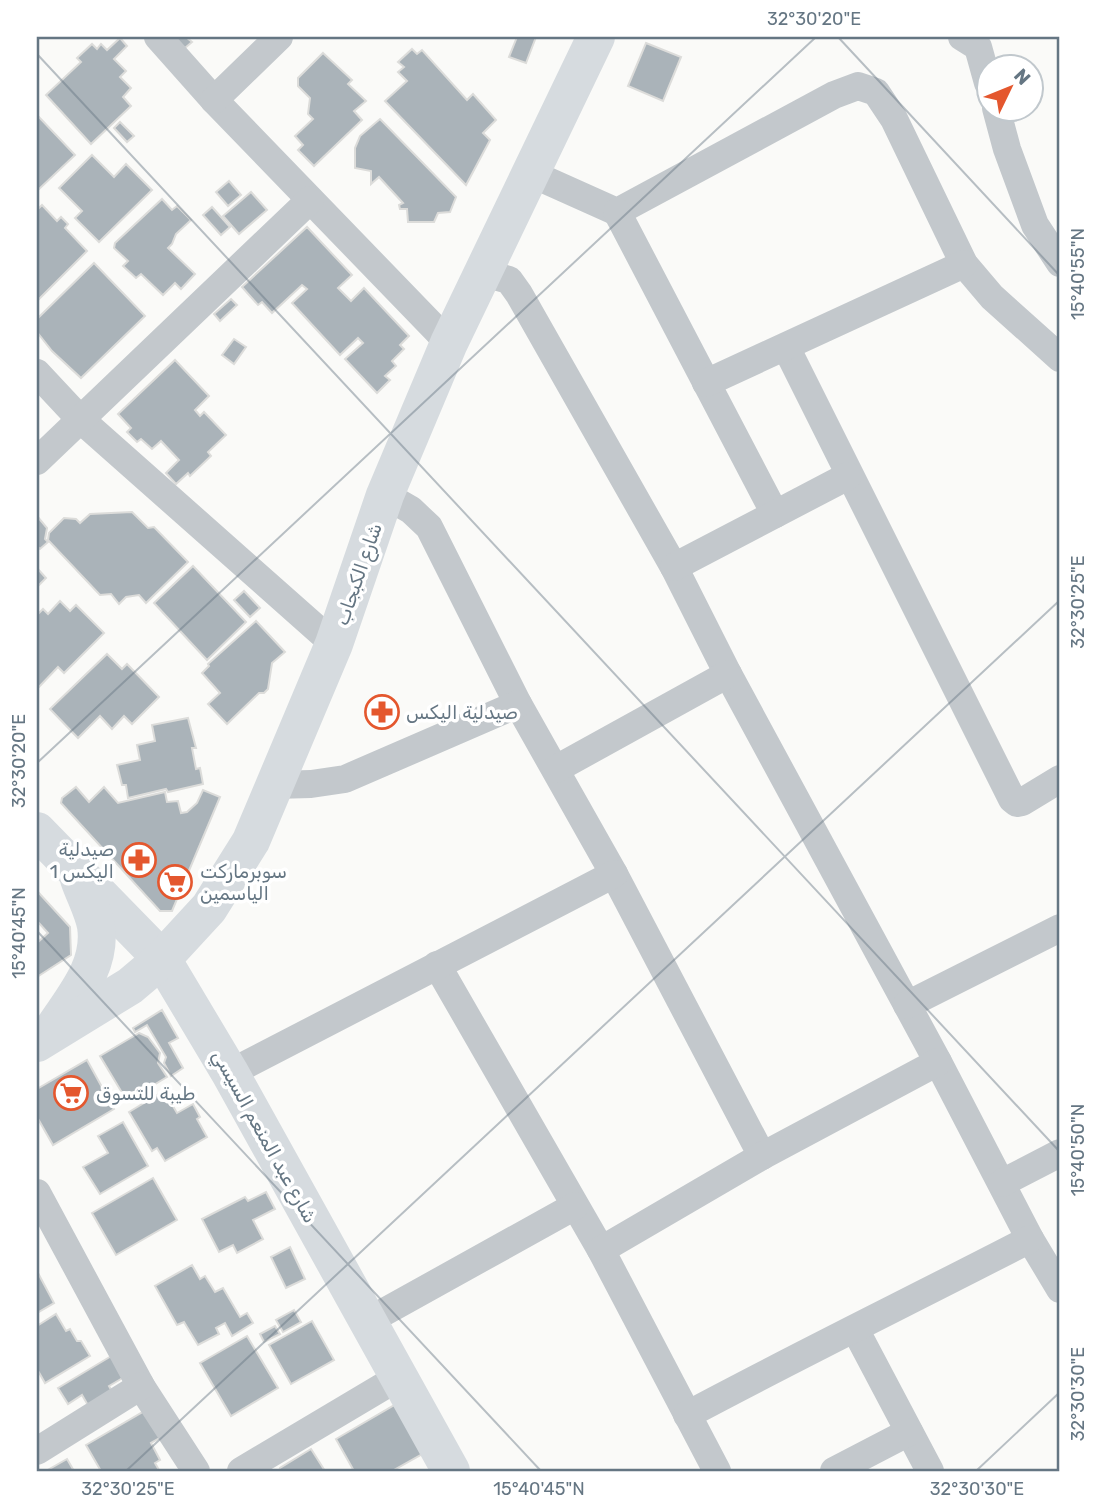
<svg xmlns="http://www.w3.org/2000/svg" width="1097" height="1508" font-family="Rubik,'Noto Sans Arabic',sans-serif">
<rect width="100%" height="100%" fill="#fafaf8"/>
<g fill="#aab3b9" stroke="#dcdcda" stroke-width="2">
<polygon points="173,37 186,37 192,42 185,48"/>
<polygon points="517,37 536,37 526,63 509,57"/>
<polygon points="120,38 127,46 114,59 126,71 120,77 131,88 123,97 131,106 91,144 46,95 81,62 77,58 92,44 97,49 101,44 107,50"/>
<polygon points="646,43 681,57 663,101 628,86"/>
<polygon points="412,49 417,54 422,50 467,100 473,94 496,120 483,133 490,140 466,185 385,101 407,81 398,72 404,67 398,62"/>
<polygon points="323,53 352,80 348,84 366,101 354,111 362,120 314,166 298,150 303,145 295,136 313,119 308,114 310,98 298,86 298,78"/>
<polygon points="37,115 75,155 37,191"/>
<polygon points="380,119 456,197 450,212 438,213 434,222 408,222 407,209 400,209 399,205 403,203 379,177 371,184 371,171 355,168 355,148 360,136"/>
<polygon points="120,122 134,136 127,142 114,128"/>
<polygon points="92,155 114,177 126,164 152,190 99,242 75,218 82,211 59,188"/>
<polygon points="229,181 241,195 228,206 216,192"/>
<polygon points="251,192 267,210 239,234 223,216"/>
<polygon points="162,199 172,210 177,206 191,220 176,234 172,244 168,248 195,274 181,289 175,283 163,295 141,274 136,278 123,266 128,261 114,248 115,243"/>
<polygon points="42,205 57,221 61,217 68,224 65,228 87,251 37,301 37,210"/>
<polygon points="212,207 230,227 221,235 203,215"/>
<polygon points="307,227 352,275 338,288 351,301 364,288 409,336 400,345 404,349 392,361 396,366 385,376 390,380 377,393 345,359 363,343 358,338 340,355 292,303 307,289 302,285 272,313 262,302 258,305 242,287"/>
<polygon points="94,263 145,316 81,378 52,351 37,332 37,319"/>
<polygon points="231,299 237,305 220,321 214,314"/>
<polygon points="234,339 246,347 234,364 222,355"/>
<polygon points="175,360 209,396 195,410 200,416 204,412 226,435 208,452 211,456 190,476 188,473 176,484 166,473 179,460 161,441 152,449 141,439 137,442 127,432 131,428 118,414"/>
<polygon points="132,512 148,528 154,527 188,562 146,603 139,595 126,597 119,604 111,594 100,595 48,540 49,533 64,518 76,519 80,523 90,514"/>
<polygon points="37,516 47,528 45,539 48,542 40,549 37,546"/>
<polygon points="193,566 246,622 207,660 154,603"/>
<polygon points="37,568 46,578 37,587"/>
<polygon points="244,591 260,608 250,617 234,600"/>
<polygon points="60,601 70,611 76,605 104,633 64,673 58,667 37,689 37,615 43,609 48,614"/>
<polygon points="256,621 285,652 272,663 268,689 264,693 259,693 227,724 208,704 220,693 202,673 209,666 208,664"/>
<polygon points="107,654 122,669 127,664 159,697 132,724 124,716 112,729 100,716 78,738 50,709"/>
<polygon points="188,718 196,748 192,748 196,769 200,768 203,784 168,792 166,789 128,798 126,785 122,785 117,765 140,760 137,745 155,741 152,725"/>
<polygon points="76,787 89,802 104,787 118,803 165,792 167,802 178,801 181,813 187,812 197,803 203,790 220,797 172,911 160,911 61,803 62,798"/>
<polygon points="38,892 70,927 71,955 37,977 37,943 48,933 37,921"/>
<polygon points="162,1010 178,1038 169,1043 183,1068 171,1076 164,1063 166,1057 147,1025 135,1032 133,1028"/>
<polygon points="139,1033 148,1037 160,1053 158,1063 167,1077 127,1101 100,1056"/>
<polygon points="87,1060 114,1109 53,1145 37,1117 37,1089"/>
<polygon points="164,1091 177,1113 193,1104 200,1117 197,1119 207,1137 165,1161 157,1148 152,1151 129,1112"/>
<polygon points="123,1122 148,1166 100,1194 83,1167 108,1153 98,1136"/>
<polygon points="153,1178 177,1220 116,1255 92,1213"/>
<polygon points="266,1192 275,1209 253,1220 263,1239 237,1253 233,1245 219,1252 202,1219 245,1197 248,1201"/>
<polygon points="290,1247 305,1279 286,1288 271,1257"/>
<polygon points="192,1265 200,1279 205,1276 215,1292 223,1288 240,1317 247,1313 253,1323 232,1336 225,1323 216,1328 219,1334 198,1345 184,1322 177,1325 155,1286"/>
<polygon points="38,1273 54,1303 37,1313 37,1274"/>
<polygon points="294,1310 301,1322 283,1332 276,1320"/>
<polygon points="56,1314 66,1331 70,1329 77,1341 81,1341 90,1356 45,1383 37,1369 37,1326"/>
<polygon points="312,1321 334,1360 291,1384 269,1345"/>
<polygon points="275,1326 280,1334 264,1342 260,1334"/>
<polygon points="247,1336 278,1388 231,1416 200,1363"/>
<polygon points="113,1355 126,1376 109,1386 113,1393 89,1407 82,1395 68,1404 58,1388"/>
<polygon points="398,1403 424,1453 392,1471 354,1471 336,1439"/>
<polygon points="148,1409 163,1436 151,1443 160,1460 155,1463 159,1470 101,1471 86,1445"/>
<polygon points="311,1449 325,1471 279,1471 280,1468"/>
<polygon points="67,1459 74,1471 46,1471"/>
</g>
<g fill="none" stroke-linecap="round" stroke-linejoin="round">
<g stroke="#c3c8cc" stroke-width="28">
<polyline points="158,37 214,100 449,343"/>
<polyline points="962,37 978,47 988,83"/>
<polyline points="214,100 279,37"/>
<polyline points="996,108 1007,149 1035,225 1060,263"/>
<polyline points="530,173 617,212 834,95 858,86 876,92 894,119 964,264 992,297 1060,358"/>
<polyline points="617,212 775,514"/>
<polyline points="483,273 509,280 519,294 674,567 728,674 938,1062 1030,1239 1060,1289"/>
<polyline points="786,347 1012,799 1017,803 1022,802 1060,779"/>
<polyline points="37,373 80,419 334,644"/>
<polyline points="706,383 964,264"/>
<polyline points="37,461 310,200"/>
<polyline points="385,495 411,510 429,527 518,704 614,874 762,1156"/>
<polyline points="674,567 848,476"/>
<polyline points="556,769 728,674"/>
<polyline points="274,785 311,784 345,779 518,704"/>
<polyline points="437,965 601,1250 717,1471"/>
<polyline points="907,1005 1060,928"/>
<polyline points="230,1073 614,874"/>
<polyline points="1002,1183 1060,1153"/>
<polyline points="37,1193 141,1386 196,1471"/>
<polyline points="601,1250 762,1156 938,1062"/>
<polyline points="368,1321 575,1206"/>
<polyline points="855,1329 930,1471"/>
<path d="M 687,1415 C 801,1354 916,1298 1030,1239"/>
<polyline points="37,1451 141,1386"/>
<polyline points="241,1471 399,1377"/>
<polyline points="834,1471 909,1432"/>
</g>
<g stroke="#d6dbdf" stroke-width="38">
<polyline points="37,831 162,959 230,1073 451,1471"/>
<path d="M 53,1029 C 74,997 102,966 96,926 C 93,910 84,894 79,879"/>
<polyline points="37,1043 130,986 162,959 209,908 251,841 334,644 385,495 449,343 596,37"/>
</g>
</g>
<path fill="none" stroke="#657683" stroke-width="2" stroke-opacity="0.45" d="M 838,37 L 1060,276M 37,54 L 1060,1152M 37,763 L 816,37M 37,931 L 541,1471M 126,1471 L 1060,600M 976,1471 L 1060,1392"/>
<defs>
<g id="pharmacy-ring" transform="scale(1.75)"><circle r="9.5" fill="#fff" stroke="#e4572e" stroke-width="1.5"/><path d="M-2-6h4v4h4v4h-4v4h-4v-4h-4v-4h4Z" fill="#e4572e"/></g>
<g id="supermarket-ring" transform="scale(1.75)"><circle r="9.5" fill="#fff" stroke="#e4572e" stroke-width="1.5"/><path d="M-6-5.5h2.5l.6 2H6L4.5 2H-2.5L-4.4-4H-6ZM-1.5 3.2a1.3 1.3 0 1 0 .1 0ZM3 3.2a1.3 1.3 0 1 0 .1 0Z" fill="#e4572e"/></g>
</defs>
<g fill-rule="evenodd">
<use href="#pharmacy-ring" x="382" y="712"/>
<use href="#pharmacy-ring" x="139" y="860"/>
<use href="#supermarket-ring" x="175" y="882"/>
<use href="#supermarket-ring" x="71" y="1093"/>
</g>
<g text-anchor="middle" stroke-width="7" stroke-linejoin="round" paint-order="stroke">
<g font-size="19" fill="#657683" stroke="#fff">
<text transform="translate(358 574) rotate(-71)" y="7">شارع الكبجاب</text>
<text transform="translate(265 1136) rotate(61)" y="7">شارع عبد المنعم السيسي</text>
</g>
<g font-size="19" fill="#657683" stroke="#fff" text-anchor="start">
<text x="406" y="719">صيدلية اليكس</text>
<text x="114" y="856" text-anchor="end">صيدلية<tspan x="114" dy="22">اليكس 1</tspan></text>
<text x="200" y="878">سوبرماركت<tspan x="200" dy="22">الياسمين</tspan></text>
<text x="96" y="1100">طيبة للتسوق</text>
</g>
</g>
<rect width="1097" height="1508" fill="none" stroke="#ffffff" stroke-width="77"/>
<g transform="translate(1010 88) rotate(47)"><circle r="33" fill="#ffffff" stroke="#c1c8cd" stroke-width="2"/>
<path d="M0-5L12 26L0 18L-12 26Z" fill="#e4572e"/>
<text y="-10" font-size="19" font-weight="bold" text-anchor="middle" fill="#657683">N</text>
</g>
<rect x="38" y="38" width="1020" height="1432" fill="none" stroke="#657683" stroke-width="2.5"/>
<g font-size="18" text-anchor="middle" fill="#657683">
<text x="814" y="25">32°30'20"E</text>
<text transform="translate(1078 274) rotate(-90)" y="6">15°40'55"N</text>
<text transform="translate(1078 602) rotate(-90)" y="6">32°30'25"E</text>
<text transform="translate(19 761) rotate(-90)" y="6">32°30'20"E</text>
<text transform="translate(19 933) rotate(-90)" y="6">15°40'45"N</text>
<text transform="translate(1078 1150) rotate(-90)" y="6">15°40'50"N</text>
<text transform="translate(1078 1394) rotate(-90)" y="6">32°30'30"E</text>
<text x="128" y="1495">32°30'25"E</text>
<text x="539" y="1495">15°40'45"N</text>
<text x="977" y="1495">32°30'30"E</text>
</g>
</svg>
